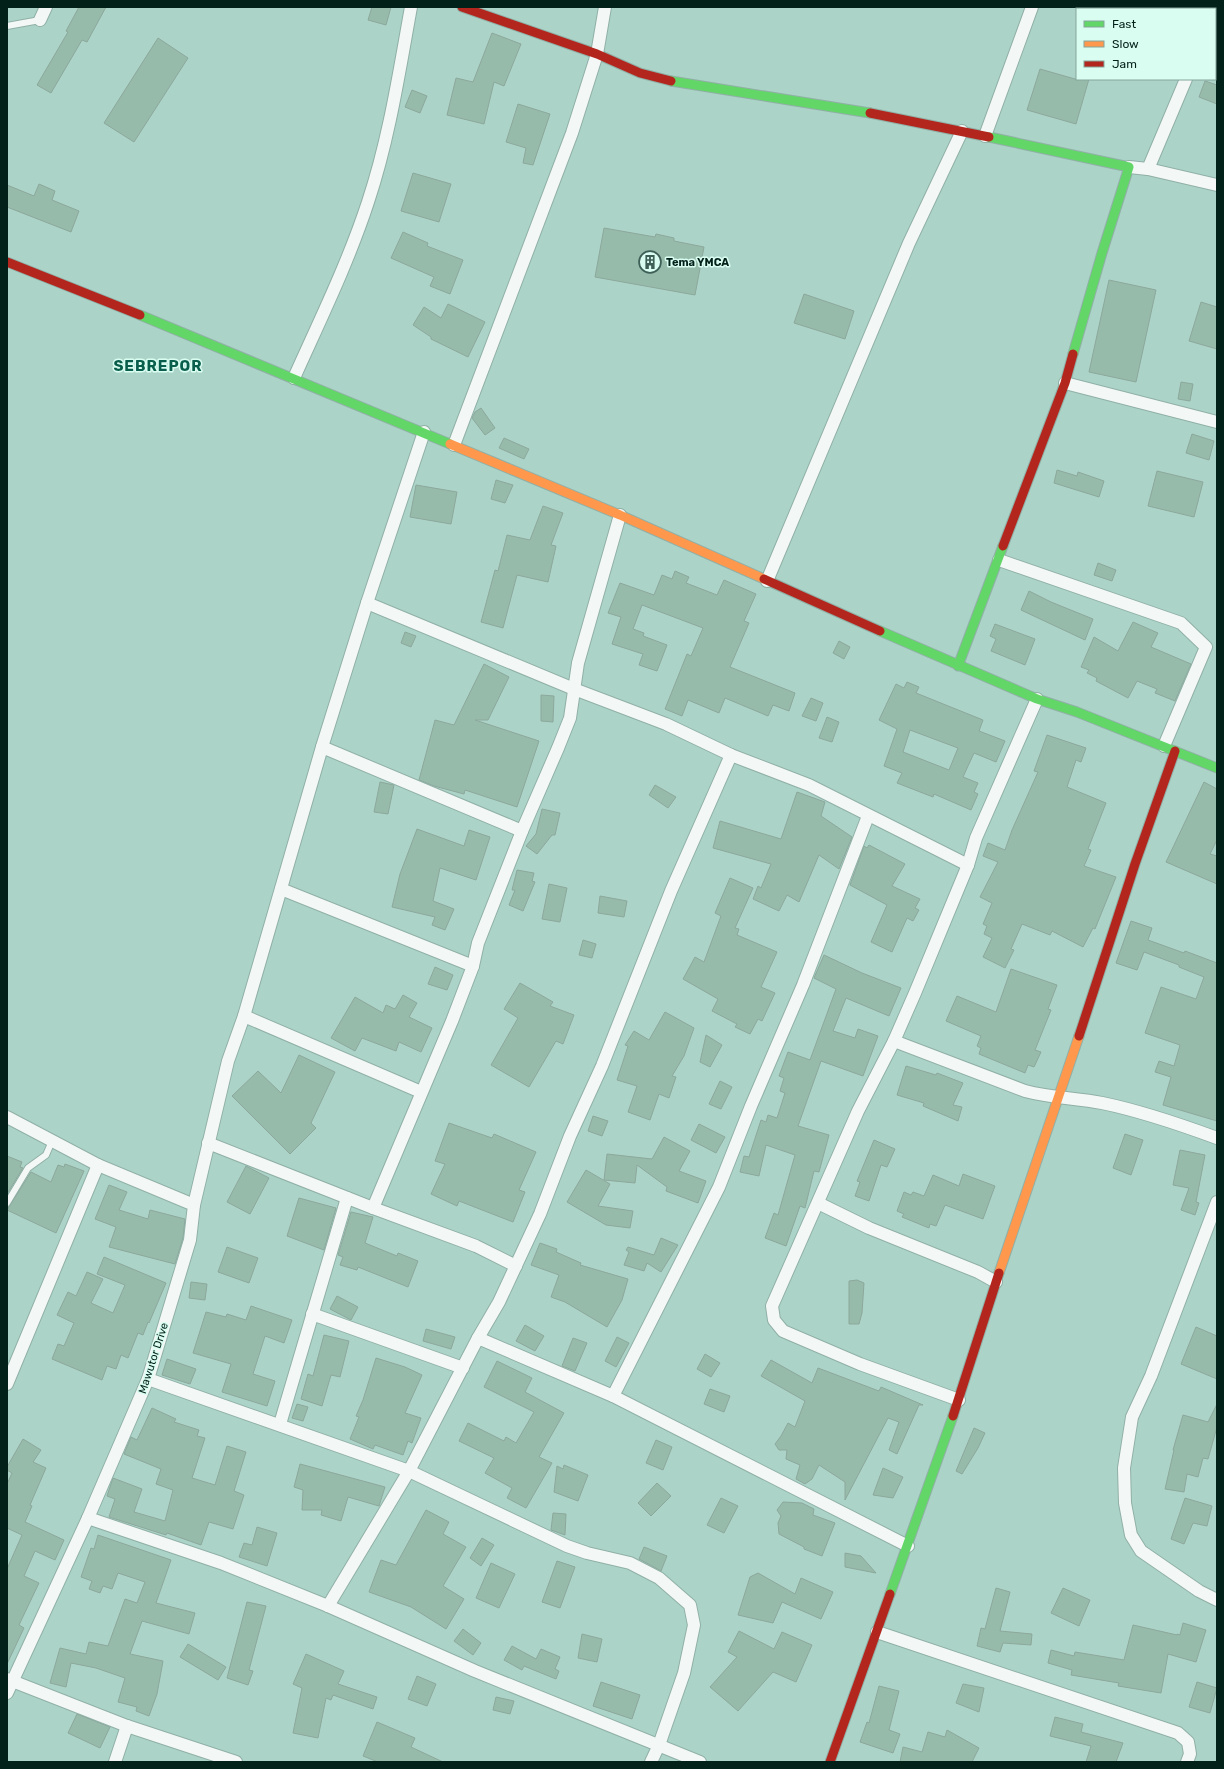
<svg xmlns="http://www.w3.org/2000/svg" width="1224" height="1769" font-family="Rubik,sans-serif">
<rect width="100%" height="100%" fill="#acd3c8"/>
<g fill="#97bbaa" stroke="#8ca89c" fill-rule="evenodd">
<polygon points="79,7 106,7 87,42 82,40 51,93 37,85 68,32 66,31"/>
<polygon points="372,7 391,7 386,25 368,20"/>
<polygon points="492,33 521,44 504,86 494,82 484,124 447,115 456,78 473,82"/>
<polygon points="158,38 188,58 134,142 104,123"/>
<polygon points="1040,69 1075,79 1089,79 1076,124 1027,110"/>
<polygon points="1205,81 1217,85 1217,104 1199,97"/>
<polygon points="412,90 427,96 420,113 405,107"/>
<polygon points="518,104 550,114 533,165 523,163 526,148 506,142"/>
<polygon points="413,173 451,184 439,222 401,211"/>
<polygon points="39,184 55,191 52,200 79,211 71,232 7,207 7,185 34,196"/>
<polygon points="604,228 655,237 656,234 674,238 674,241 704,247 695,295 595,277"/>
<polygon points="403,232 428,243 427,246 463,260 450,294 430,286 434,277 391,258"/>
<polygon points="1109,280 1156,290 1136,382 1089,372"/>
<polygon points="804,294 854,311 845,339 794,323"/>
<polygon points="1201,302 1217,307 1217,349 1189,341"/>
<polygon points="448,304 485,322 468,357 431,339 431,337 413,325 424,307 441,318"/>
<polygon points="1181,382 1193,384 1190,401 1178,399"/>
<polygon points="481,408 495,428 485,435 472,418 475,412"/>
<polygon points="1192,434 1214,441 1209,460 1186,453"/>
<polygon points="504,438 529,449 524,459 499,448"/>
<polygon points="1057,470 1077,476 1078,472 1104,481 1099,497 1054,483"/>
<polygon points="1157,471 1203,482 1194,517 1148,506"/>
<polygon points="496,480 513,485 505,503 491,499"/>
<polygon points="416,485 457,492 451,524 410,517"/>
<polygon points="543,506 563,513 551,545 556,546 548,582 517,575 503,628 481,622 495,570 498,571 507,535 530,540"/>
<polygon points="1098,563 1116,570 1112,581 1094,575"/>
<polygon points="675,571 689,577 686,583 717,595 724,580 756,594 744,621 749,623 730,667 795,693 789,711 773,705 768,716 725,698 719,713 688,700 682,716 665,709 687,654 691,656 703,628 642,605 633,629 644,633 643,636 667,645 657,671 639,665 643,654 612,644 621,617 608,613 620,583 654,595 662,575 672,579"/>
<polygon points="1029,591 1051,602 1093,619 1085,640 1021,610"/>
<polygon points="1133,622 1158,633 1151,647 1191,664 1175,701 1155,693 1157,689 1137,681 1128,698 1096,681 1097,678 1087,673 1089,670 1081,667 1094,637 1118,651"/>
<polygon points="995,624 1035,639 1025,665 991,651 996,639 990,636"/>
<polygon points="405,632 416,636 411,647 401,643"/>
<polygon points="839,641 850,647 844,659 833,653"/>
<polygon points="484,664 509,677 488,720 475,720 539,741 517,807 465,790 464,794 434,786 419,780 435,720 454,725"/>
<path d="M 907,682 L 919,687 L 916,693 L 983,720 L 979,731 L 1005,741 L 996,762 L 974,753 L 963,777 L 978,783 L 974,792 L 978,794 L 971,810 L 934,794 L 933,797 L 897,783 L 902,773 L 884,766 L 897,729 L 879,720 L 896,684 L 904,688 ZM 910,730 L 958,748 L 949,770 L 903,752 Z"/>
<polygon points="541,695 554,696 553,722 541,721"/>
<polygon points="811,698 823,703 816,721 802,716"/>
<polygon points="827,717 839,722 832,742 819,738"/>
<polygon points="1047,735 1086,748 1081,762 1076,760 1067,787 1106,803 1088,849 1091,850 1084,866 1116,877 1095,929 1093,928 1083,947 1052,931 1050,935 1022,924 1011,949 1014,950 1005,968 983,957 992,938 984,934 987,926 983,924 992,903 980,897 998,862 983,856 988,843 1005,850 1012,830 1038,772 1034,771"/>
<polygon points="380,782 394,785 388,814 374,812"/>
<polygon points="1204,782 1217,789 1217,840 1210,854 1217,856 1217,884 1166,862"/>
<polygon points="655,785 676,797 668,808 649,795"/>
<polygon points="797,792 825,802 821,816 852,837 839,869 819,855 799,902 787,895 779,911 753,899 758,886 761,888 771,864 713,848 720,821 781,839"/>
<polygon points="542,809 560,813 555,835 552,835 537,854 526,846 536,834"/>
<polygon points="417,829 464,846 469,830 490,837 476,880 440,868 433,901 454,909 445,930 432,925 435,917 392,907 400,874"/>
<polygon points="869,845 905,864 892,886 920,899 915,908 919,910 913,921 907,918 892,952 871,942 887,905 850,885 864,846 867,848"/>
<polygon points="517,870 534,873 532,881 535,882 523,911 509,905 515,890 512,890"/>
<polygon points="730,878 753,888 735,928 739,929 737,935 777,952 761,987 775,993 762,1021 758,1019 750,1034 735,1027 737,1024 712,1011 718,999 683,979 695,957 704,962 721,916 715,913"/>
<polygon points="549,884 567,888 560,922 542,919"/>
<polygon points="600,896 627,901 624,917 598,913"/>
<polygon points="1131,921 1152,928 1148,940 1184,953 1185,951 1217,963 1217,1121 1163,1105 1171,1077 1155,1072 1159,1061 1174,1066 1180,1045 1145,1033 1161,987 1196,999 1204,977 1179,967 1179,965 1144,952 1137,970 1116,963"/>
<polygon points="583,940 596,944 592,958 579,955"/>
<polygon points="824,955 862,973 901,988 889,1016 846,998 833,1031 855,1038 858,1029 878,1036 863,1076 821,1061 798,1126 829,1135 819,1172 814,1171 805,1208 800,1206 786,1246 765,1238 774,1213 778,1215 795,1155 766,1145 759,1176 740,1172 744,1156 749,1157 761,1120 766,1122 768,1115 777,1118 785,1093 780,1091 784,1078 779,1076 788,1052 810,1060 836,989 814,978"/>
<polygon points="435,967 453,975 447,990 428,984"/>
<polygon points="1011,969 1057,985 1048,1009 1051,1010 1035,1050 1041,1052 1034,1067 1028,1065 1025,1073 979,1054 981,1048 977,1046 981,1036 946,1021 957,996 996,1012"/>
<polygon points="520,983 553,1002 550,1006 574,1015 563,1044 556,1041 529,1087 491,1065 518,1018 504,1009"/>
<polygon points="403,995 417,1003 409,1017 432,1028 421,1052 399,1042 396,1051 362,1038 355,1051 331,1038 355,997 383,1013 386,1005 395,1009"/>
<polygon points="665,1012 694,1028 684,1056 672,1076 676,1077 669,1098 659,1094 650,1120 628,1112 637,1086 617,1080 628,1046 625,1045 634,1031 649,1040"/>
<polygon points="706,1035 722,1045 710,1067 700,1062"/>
<polygon points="299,1055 335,1072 311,1123 316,1128 290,1154 232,1096 258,1071 281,1093"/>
<polygon points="906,1066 936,1075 937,1073 963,1083 953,1105 962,1107 958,1121 923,1106 924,1103 897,1095"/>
<polygon points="720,1081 732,1087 721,1109 709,1104"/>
<polygon points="593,1116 608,1121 602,1136 588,1131"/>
<polygon points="449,1123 492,1138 494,1134 536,1152 519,1190 525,1192 513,1222 459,1201 457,1206 431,1194 445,1164 435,1161"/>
<polygon points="699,1124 725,1137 716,1153 691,1140"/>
<polygon points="1125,1134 1143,1140 1131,1175 1113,1168"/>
<polygon points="664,1137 690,1151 679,1171 706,1181 698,1203 666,1191 667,1187 637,1165 635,1183 604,1180 607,1154 652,1159"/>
<polygon points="874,1140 895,1149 887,1167 881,1165 869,1201 855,1196 860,1182 857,1181"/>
<polygon points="1180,1150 1205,1155 1196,1202 1199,1203 1195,1215 1181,1210 1189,1188 1173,1185"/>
<polygon points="7,1156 22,1162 20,1167 23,1168 7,1194"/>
<polygon points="65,1164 84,1171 56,1233 7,1210 31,1172 51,1182 58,1165 64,1167"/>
<polygon points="246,1166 269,1178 250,1214 227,1202"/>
<polygon points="586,1170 610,1184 598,1206 633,1211 630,1228 606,1225 567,1202"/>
<polygon points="963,1174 995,1186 983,1219 945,1205 936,1226 930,1224 929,1228 902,1217 904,1214 897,1211 904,1192 911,1195 913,1192 924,1196 933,1175 959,1186"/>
<polygon points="109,1185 127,1192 119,1210 148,1219 150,1210 185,1219 183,1238 175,1264 109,1247 116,1227 95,1219"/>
<polygon points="299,1198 336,1208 324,1250 287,1236"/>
<polygon points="351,1212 373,1217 365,1243 397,1256 398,1253 418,1261 408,1287 358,1267 357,1270 340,1265 343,1257 338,1255"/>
<polygon points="661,1238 678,1245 661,1272 647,1263 644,1271 624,1265 629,1252 626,1250 628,1247 654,1255"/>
<polygon points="540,1243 557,1249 556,1252 581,1263 580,1265 628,1279 622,1300 607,1327 565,1302 551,1297 559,1275 531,1265"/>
<polygon points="227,1247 258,1258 249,1283 218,1272"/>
<polygon points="104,1257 166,1283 149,1323 148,1322 143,1335 138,1333 128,1358 121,1355 116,1369 107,1366 102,1380 52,1359 58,1344 64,1346 74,1323 57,1315 68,1292 76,1296 87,1272 103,1279 91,1303 113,1313 125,1285 97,1274"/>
<polygon points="857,1280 864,1283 862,1313 859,1324 849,1324 849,1281"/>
<polygon points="191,1282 207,1284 205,1300 189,1298"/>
<polygon points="337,1296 358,1307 351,1320 330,1309"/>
<polygon points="251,1306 292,1320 284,1343 265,1336 253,1374 275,1381 267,1406 222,1392 231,1364 193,1353 206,1312 226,1317 227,1314 246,1320"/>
<polygon points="525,1325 544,1336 535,1351 516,1341"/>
<polygon points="1196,1327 1217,1336 1217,1379 1181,1364"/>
<polygon points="426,1329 455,1337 451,1349 423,1341"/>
<polygon points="324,1335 349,1341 340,1377 331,1375 322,1406 301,1399 308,1374 313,1376"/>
<polygon points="617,1337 629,1343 616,1367 605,1361"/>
<polygon points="573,1338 587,1343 575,1371 562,1366"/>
<polygon points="705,1354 720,1363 711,1377 697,1369"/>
<polygon points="376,1358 405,1367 422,1375 405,1413 421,1418 412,1443 408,1441 403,1455 375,1445 373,1449 350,1439 359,1417 356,1416 363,1400"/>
<polygon points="167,1359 196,1369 190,1384 162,1375"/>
<polygon points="771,1360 812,1383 818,1368 879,1391 881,1387 923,1405 919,1405 897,1454 889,1450 899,1422 888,1418 845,1500 845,1482 819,1465 812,1479 805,1484 796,1479 800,1465 786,1459 787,1450 779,1450 775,1444 781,1436 788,1423 795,1427 805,1401 761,1376"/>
<polygon points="497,1361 532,1378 525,1392 564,1413 539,1457 552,1463 526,1508 507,1498 512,1488 485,1473 494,1458 459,1441 468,1423 504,1441 506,1437 516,1443 534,1412 484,1387"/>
<polygon points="710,1389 730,1396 724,1412 704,1404"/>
<polygon points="297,1404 308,1407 303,1421 292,1418"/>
<polygon points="1217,1404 1217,1427 1208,1459 1203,1458 1198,1477 1187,1474 1184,1492 1165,1489 1174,1450 1173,1450 1183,1415 1208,1422"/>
<polygon points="152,1408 176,1419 174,1422 199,1430 197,1436 205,1438 192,1478 215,1485 227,1446 246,1452 234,1491 244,1495 233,1529 209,1522 201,1545 167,1533 166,1535 109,1517 115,1499 107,1496 113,1478 142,1489 134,1512 165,1521 173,1490 156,1484 161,1469 124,1454 131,1437 137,1440"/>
<polygon points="974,1428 985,1433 978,1448 962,1474 956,1471"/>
<polygon points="23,1439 41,1450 33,1462 46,1468 30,1505 32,1506 25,1522 64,1540 55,1560 35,1551 24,1576 39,1583 19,1625 24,1628 7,1664 7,1569 22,1535 7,1528 7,1484 12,1473 7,1470 7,1467"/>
<polygon points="656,1440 672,1447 663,1470 646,1463"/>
<polygon points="300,1464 385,1487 379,1506 348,1497 341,1521 321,1515 322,1510 302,1510 303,1490 294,1487"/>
<polygon points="564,1465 588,1475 578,1501 554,1492 557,1466 563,1469"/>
<polygon points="883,1468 903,1477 893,1498 873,1495"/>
<polygon points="657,1483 671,1496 651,1516 638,1503"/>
<polygon points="721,1498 738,1506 724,1533 707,1525"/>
<polygon points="1185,1498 1212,1506 1207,1526 1193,1523 1184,1544 1171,1539"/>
<polygon points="783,1502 802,1503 814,1509 813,1515 835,1523 822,1556 804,1549 804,1547 779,1534 778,1523 781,1516 777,1510"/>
<polygon points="426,1510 449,1522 443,1534 466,1547 443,1586 464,1599 446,1629 411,1607 369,1592 381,1560 396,1565"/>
<polygon points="553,1513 566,1514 565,1535 551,1530"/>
<polygon points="257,1527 277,1533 267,1566 239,1557 244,1543 252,1545"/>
<polygon points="98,1535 171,1560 156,1603 195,1613 189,1634 142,1621 130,1654 163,1661 157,1694 149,1716 136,1711 137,1707 118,1702 125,1678 96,1668 71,1663 66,1687 50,1683 60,1648 86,1654 89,1642 108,1646 125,1599 137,1603 145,1582 118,1573 112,1589 103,1586 100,1593 89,1589 92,1581 81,1577 91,1548 94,1549"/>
<polygon points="482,1538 494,1545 481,1566 470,1558"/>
<polygon points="644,1547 667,1556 661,1571 639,1559"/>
<polygon points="845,1553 861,1556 876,1573 845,1567"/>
<polygon points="557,1561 575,1567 560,1608 542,1602"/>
<polygon points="491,1563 515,1574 499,1608 476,1598"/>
<polygon points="758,1573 795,1594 801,1578 833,1592 821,1619 782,1602 773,1623 738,1615 750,1577"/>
<polygon points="996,1588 1010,1592 1000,1631 1032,1634 1031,1645 1003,1643 1000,1652 977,1646 981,1628 985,1629"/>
<polygon points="1063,1588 1090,1600 1079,1626 1051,1613"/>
<polygon points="247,1602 266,1606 249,1670 253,1671 248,1685 227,1678"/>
<polygon points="1183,1623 1206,1630 1196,1662 1168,1654 1161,1693 1118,1686 1119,1683 1071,1675 1072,1670 1048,1663 1051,1650 1074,1656 1075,1652 1124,1660 1133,1625 1177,1635 1177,1634 1180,1635"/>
<polygon points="463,1629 481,1643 473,1655 454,1641"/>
<polygon points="739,1631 774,1649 782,1632 812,1645 796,1682 773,1672 738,1711 710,1687 737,1657 728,1652"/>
<polygon points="582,1634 602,1639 597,1662 578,1658"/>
<polygon points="188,1644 226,1667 218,1680 180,1657"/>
<polygon points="512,1646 536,1659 541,1649 560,1657 555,1669 559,1671 556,1679 524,1666 522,1670 504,1660"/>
<polygon points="306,1654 344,1671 338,1684 377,1697 373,1709 333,1695 331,1700 326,1698 318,1738 293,1733 302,1688 293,1684"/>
<polygon points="417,1676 436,1684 427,1706 408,1699"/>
<polygon points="601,1682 640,1695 632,1719 593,1706"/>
<polygon points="1197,1682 1217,1688 1210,1713 1189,1707"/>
<polygon points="963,1684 984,1688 979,1712 956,1703"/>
<polygon points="879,1686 899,1691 889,1730 900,1734 893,1753 860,1742 867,1722 869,1723"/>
<polygon points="496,1697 514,1701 510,1714 493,1710"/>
<polygon points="77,1714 110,1727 100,1748 68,1733"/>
<polygon points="1055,1717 1083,1724 1081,1732 1123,1743 1116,1762 1086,1762 1091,1746 1050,1736"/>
<polygon points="377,1722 415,1738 411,1747 443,1762 378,1762 363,1756"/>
<polygon points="947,1730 979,1748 972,1762 900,1762 903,1747 922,1752 928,1732 945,1737"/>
</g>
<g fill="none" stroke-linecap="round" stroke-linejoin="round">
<g stroke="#90b0a6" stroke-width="8">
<g id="lane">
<polyline points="7,26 40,20"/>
<polyline points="7,1203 28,1168 46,1155 52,1141"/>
</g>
</g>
<g stroke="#90b0a6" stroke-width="14">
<g id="street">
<polyline points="1212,9 1213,7"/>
<polyline points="40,20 46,7"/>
<polyline points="985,136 1032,7"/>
<polyline points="1129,167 1148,169 1217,185"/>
<polyline points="1148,169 1186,79"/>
<path d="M 294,378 C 320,320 348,263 368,202 C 389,139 399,73 411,7"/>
<polyline points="1065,383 1217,422"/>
<polyline points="454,445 572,133 597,54 605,7"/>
<polyline points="999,560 1181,623 1206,647 1164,746"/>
<polyline points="767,581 909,243 962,131"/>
<polyline points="367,603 574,689 666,724 731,755 809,785 968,865"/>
<polyline points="322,747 522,831"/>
<polyline points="281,889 473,966"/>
<polyline points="244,1016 421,1092"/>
<path d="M 894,1041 L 1025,1091 C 1051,1098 1076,1098 1102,1103 C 1141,1111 1179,1124 1217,1138"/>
<polyline points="7,1117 98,1165 194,1205 190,1240 148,1379 88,1518 7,1693"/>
<polyline points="208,1143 373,1208 476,1246 516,1266"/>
<polyline points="1217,1202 1151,1376 1132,1417 1124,1468 1125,1503 1131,1535 1141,1551 1199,1591 1217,1600"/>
<polyline points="818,1203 869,1228 978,1272 996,1282"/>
<polyline points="194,1205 228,1061 244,1016 322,747 367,603 424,432"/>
<polyline points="373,1208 452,1021 473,966 478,943 522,831 558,748 570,718 578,663 620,515"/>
<polyline points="312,1314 463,1368"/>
<polyline points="478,1338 613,1396 908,1546"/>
<polyline points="148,1379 409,1471 567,1546 587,1553 630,1563 659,1578 690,1605 694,1625 684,1673 659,1745 651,1762"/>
<polyline points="7,1384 98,1165"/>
<polyline points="613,1396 719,1187 751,1106 803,985 868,816"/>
<polyline points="959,1400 860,1364 783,1331 774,1320 772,1306 858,1111 894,1041 915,993 968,865 976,838 1037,699"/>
<polyline points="280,1424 347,1198"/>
<polyline points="88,1518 221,1563 328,1606 475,1671 700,1762"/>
<polyline points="328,1606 409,1471 478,1338 499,1302 540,1214 570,1136 602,1066 671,891 731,755"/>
<polyline points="877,1632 1178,1733 1188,1742 1190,1754 1187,1762"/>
<polyline points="7,1679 127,1726 236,1762"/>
<polyline points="115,1762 127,1726"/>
</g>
</g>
<g stroke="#90b0a6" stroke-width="11">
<g id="fast">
<polyline points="671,81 870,113"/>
<polyline points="989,137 1129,167 1102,253 1073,354"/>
<polyline points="140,315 450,444"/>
<polyline points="880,631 1037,699 1077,712 1217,768"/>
<polyline points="958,666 1003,546"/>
<polyline points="890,1594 953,1416"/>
</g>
</g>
<g stroke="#90b0a6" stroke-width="11">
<g id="slow">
<polyline points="450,444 620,515 764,579"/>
<polyline points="999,1273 1079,1036"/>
</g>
</g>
<g stroke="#90b0a6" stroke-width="11">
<g id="jam">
<polyline points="462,7 597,54 640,73 671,81"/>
<polyline points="870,113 989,137"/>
<polyline points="7,262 140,315"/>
<polyline points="1003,546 1065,383 1073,354"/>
<polyline points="764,579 880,631"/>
<polyline points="1079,1036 1135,864 1175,751"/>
<polyline points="953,1416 999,1273"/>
<polyline points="830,1762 890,1594"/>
</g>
</g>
<use href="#lane" stroke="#f3f8f7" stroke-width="6"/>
<use href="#street" stroke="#f3f8f7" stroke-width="12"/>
<use href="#fast" stroke="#63d668" stroke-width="9"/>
<use href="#slow" stroke="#ff974d" stroke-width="9"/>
<use href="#jam" stroke="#b3261e" stroke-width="9"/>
</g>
<defs>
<g id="building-ring" transform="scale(1.15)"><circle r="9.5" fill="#dafdf1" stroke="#3d5f56" stroke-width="1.5"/><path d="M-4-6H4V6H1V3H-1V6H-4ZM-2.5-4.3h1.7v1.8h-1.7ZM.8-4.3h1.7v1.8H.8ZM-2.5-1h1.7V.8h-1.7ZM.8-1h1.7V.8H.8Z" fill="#3d5f56"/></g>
</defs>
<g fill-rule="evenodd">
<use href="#building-ring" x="650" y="262"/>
</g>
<g text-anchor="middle" stroke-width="3" stroke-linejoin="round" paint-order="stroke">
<g font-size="11" font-weight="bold" fill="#022119" stroke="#dafdf1" text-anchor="start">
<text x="666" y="266">Tema YMCA</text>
</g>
<g font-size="11" fill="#022119" stroke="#dafdf1">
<text transform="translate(153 1358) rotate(-72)" y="4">Mawutor Drive</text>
</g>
<g font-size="15" font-weight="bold" letter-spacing="1" fill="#095e4c" stroke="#dafdf1">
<text x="158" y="371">SEBREPOR</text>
</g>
</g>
<rect width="1224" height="1769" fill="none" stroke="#022119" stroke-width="16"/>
<rect x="1076" y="8" width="140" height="72" fill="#dafdf1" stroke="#84a59b"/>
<rect x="1084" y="21" width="20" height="6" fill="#63d668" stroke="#84a59b"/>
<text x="1112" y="28" font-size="12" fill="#022119">Fast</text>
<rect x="1084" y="41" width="20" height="6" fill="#ff974d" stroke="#84a59b"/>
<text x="1112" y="48" font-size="12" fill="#022119">Slow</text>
<rect x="1084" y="61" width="20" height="6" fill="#b3261e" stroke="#84a59b"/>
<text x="1112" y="68" font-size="12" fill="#022119">Jam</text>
</svg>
